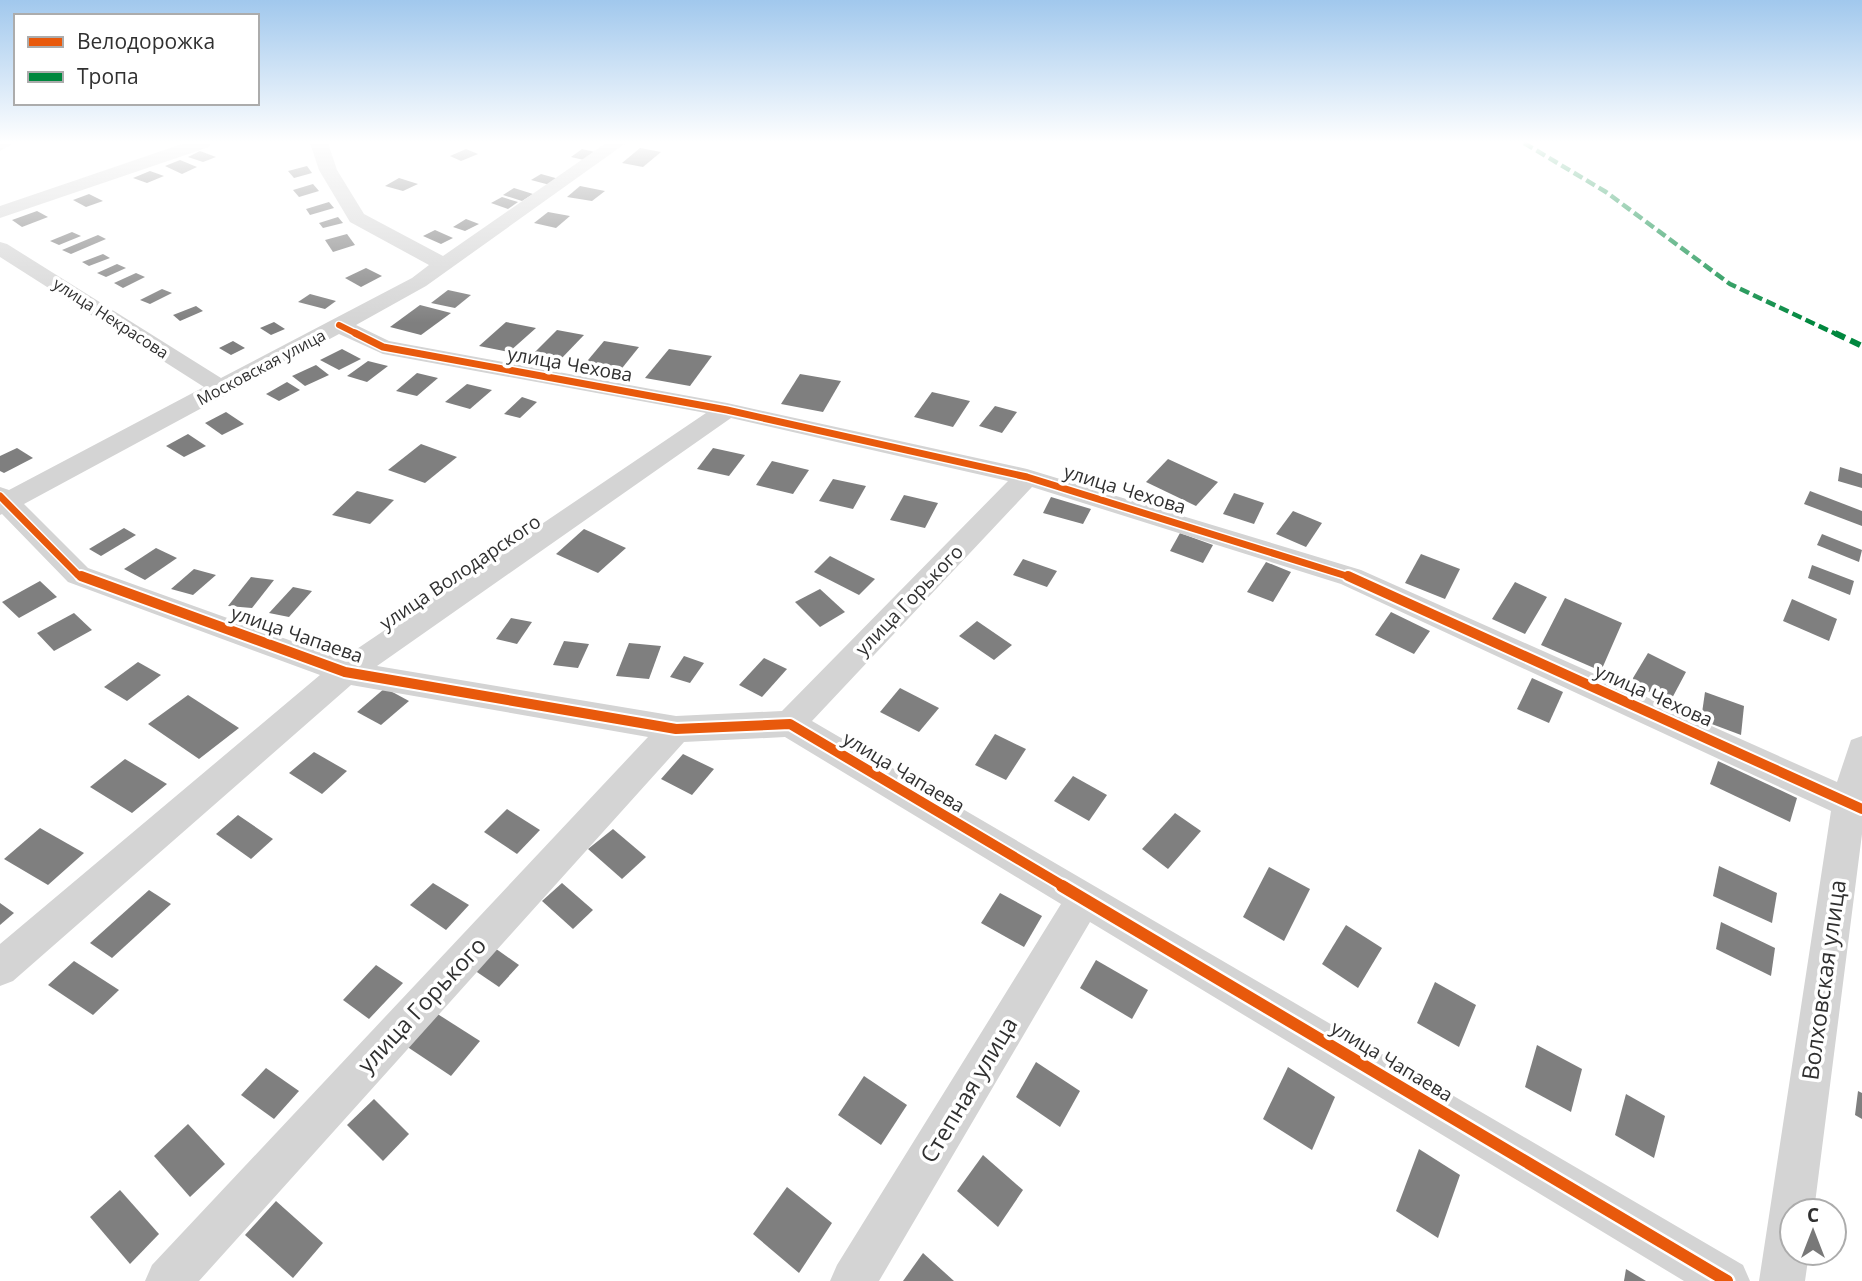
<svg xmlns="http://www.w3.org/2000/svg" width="1862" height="1281" font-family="'Open Sans',sans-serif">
<rect width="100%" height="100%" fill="#fff"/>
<g fill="#7f7f7f">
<polygon points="640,148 661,152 643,167 622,163"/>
<polygon points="466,149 478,154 461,161 450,156"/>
<polygon points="582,149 595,152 584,160 571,157"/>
<polygon points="200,151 216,157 203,162 188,157"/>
<polygon points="180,160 197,167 182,174 165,166"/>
<polygon points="307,166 312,173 294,178 288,171"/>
<polygon points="150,171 164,176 147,183 133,178"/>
<polygon points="541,174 559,179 550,185 531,180"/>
<polygon points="399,178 418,184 403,191 385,186"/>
<polygon points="313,184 319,191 299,197 293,190"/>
<polygon points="580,186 605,191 592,201 567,197"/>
<polygon points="514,188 533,194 522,201 503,195"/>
<polygon points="89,194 103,201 86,207 73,200"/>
<polygon points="502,197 518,202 508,209 491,203"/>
<polygon points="329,202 334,208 310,215 306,209"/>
<polygon points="37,211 48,217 22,227 12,220"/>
<polygon points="548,212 570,216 556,228 534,223"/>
<polygon points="338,217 343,223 323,228 319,223"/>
<polygon points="466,219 479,224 465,231 453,227"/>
<polygon points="435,230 453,238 441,244 423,236"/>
<polygon points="72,232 81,236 59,245 50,241"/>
<polygon points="347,234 355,245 333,252 325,240"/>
<polygon points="98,235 106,239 71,254 62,250"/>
<polygon points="103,254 110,258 89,266 82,262"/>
<polygon points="117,264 126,268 106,277 97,273"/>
<polygon points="366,268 382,276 361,287 345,278"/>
<polygon points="136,273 145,277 123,288 114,283"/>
<polygon points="162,289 172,293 150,304 140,300"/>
<polygon points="448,290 471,295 455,308 431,303"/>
<polygon points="310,294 336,301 325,309 298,302"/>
<polygon points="420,305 451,313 421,335 390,327"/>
<polygon points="196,306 203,311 180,321 173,315"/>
<polygon points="274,322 285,329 271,335 260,328"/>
<polygon points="506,322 536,328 509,352 479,346"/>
<polygon points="557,330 584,335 559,361 532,355"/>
<polygon points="233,341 245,348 231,355 219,348"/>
<polygon points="604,341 639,347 619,372 583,366"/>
<polygon points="342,349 361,359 339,370 320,360"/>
<polygon points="669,349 712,356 690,386 645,378"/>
<polygon points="368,361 388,366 367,382 347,376"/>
<polygon points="316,365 329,375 305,386 292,376"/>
<polygon points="417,373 438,378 417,396 396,391"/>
<polygon points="800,374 841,381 823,412 781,404"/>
<polygon points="287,382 300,390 279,401 266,394"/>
<polygon points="467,384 492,390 470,409 445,402"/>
<polygon points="932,392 970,401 953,427 914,417"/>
<polygon points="522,397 537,402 520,418 504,414"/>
<polygon points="995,406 1017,412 1002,433 979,426"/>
<polygon points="226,412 244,424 222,435 205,423"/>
<polygon points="188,434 206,446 184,457 166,446"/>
<polygon points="421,444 457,457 425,483 388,470"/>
<polygon points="17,448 33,458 4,473 0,471 0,456"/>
<polygon points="713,448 745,455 729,476 697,469"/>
<polygon points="1168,459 1218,482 1196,506 1146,482"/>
<polygon points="772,461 809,470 793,494 756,485"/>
<polygon points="1840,467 1862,474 1862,488 1838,481"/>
<polygon points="833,479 866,486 853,509 819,501"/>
<polygon points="357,491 394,500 370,524 332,515"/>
<polygon points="1810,491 1862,511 1862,526 1804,504"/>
<polygon points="1234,493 1264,503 1254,524 1223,514"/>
<polygon points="904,495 938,503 925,528 890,520"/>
<polygon points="1051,497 1091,509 1083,524 1043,513"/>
<polygon points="1293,511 1322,523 1306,547 1276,534"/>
<polygon points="124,528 136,535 101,556 89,549"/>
<polygon points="584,529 626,548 598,573 556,554"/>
<polygon points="1180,533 1213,545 1203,563 1170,551"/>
<polygon points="1822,534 1862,550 1859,562 1817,545"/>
<polygon points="156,548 177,558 145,580 124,569"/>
<polygon points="1421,554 1460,569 1445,599 1405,583"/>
<polygon points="830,556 875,579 859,595 814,572"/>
<polygon points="1023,559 1057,571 1047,587 1013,575"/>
<polygon points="1266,562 1291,572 1273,602 1247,592"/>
<polygon points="1812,565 1854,581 1850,595 1808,578"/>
<polygon points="194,569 216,575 193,595 171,589"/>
<polygon points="251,577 274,580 252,608 228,606"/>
<polygon points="40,581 57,597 19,618 2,602"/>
<polygon points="1515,582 1547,597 1525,634 1492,619"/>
<polygon points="293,587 312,591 289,617 269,613"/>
<polygon points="820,589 845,612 820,627 795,602"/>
<polygon points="1565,598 1622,623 1601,671 1541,645"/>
<polygon points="1792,599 1837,619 1829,641 1783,621"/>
<polygon points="1391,612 1430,631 1414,654 1375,635"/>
<polygon points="74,613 92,630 54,651 37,633"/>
<polygon points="511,618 532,622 517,644 496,639"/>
<polygon points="977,621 1012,645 994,660 959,636"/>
<polygon points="564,641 589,644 578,668 553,665"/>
<polygon points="629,643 661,646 649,679 616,676"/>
<polygon points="1648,653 1686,672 1670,702 1630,683"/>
<polygon points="684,656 704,663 690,683 670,677"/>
<polygon points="764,658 787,669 762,697 739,685"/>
<polygon points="138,662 161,675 127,701 104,687"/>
<polygon points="1532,678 1563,692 1549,723 1517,709"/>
<polygon points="385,688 409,701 381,725 357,712"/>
<polygon points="900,688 939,708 919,732 880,712"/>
<polygon points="1705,692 1744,706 1741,735 1701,720"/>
<polygon points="188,695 239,728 199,759 148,724"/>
<polygon points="995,734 1026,749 1006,780 975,765"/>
<polygon points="314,752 347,771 322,794 289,773"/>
<polygon points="683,754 714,769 692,795 661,779"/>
<polygon points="125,759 167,784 132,813 90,787"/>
<polygon points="1718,761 1797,798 1790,822 1710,784"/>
<polygon points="1073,776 1107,795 1089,821 1054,801"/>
<polygon points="507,809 540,830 517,854 484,832"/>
<polygon points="1175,813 1201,831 1168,869 1142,849"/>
<polygon points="238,815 273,839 251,859 216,834"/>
<polygon points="40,828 84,853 48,885 4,859"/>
<polygon points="613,829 646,857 622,879 588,849"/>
<polygon points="1719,866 1777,893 1772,923 1713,896"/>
<polygon points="1269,867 1310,889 1284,941 1243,917"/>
<polygon points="433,883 469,905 446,930 410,905"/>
<polygon points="562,883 593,910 573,929 542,901"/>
<polygon points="149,890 171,904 112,958 90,943"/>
<polygon points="1000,893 1042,916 1024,947 981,923"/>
<polygon points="0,903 14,913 0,925"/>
<polygon points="1721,922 1775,948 1771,976 1716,949"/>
<polygon points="1346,925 1382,948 1358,988 1322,964"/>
<polygon points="492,946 519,965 499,987 471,968"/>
<polygon points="1096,960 1148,990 1132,1019 1080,988"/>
<polygon points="74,961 119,990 93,1015 48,985"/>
<polygon points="376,965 403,983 369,1019 343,1000"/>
<polygon points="1435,982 1476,1005 1459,1047 1417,1023"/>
<polygon points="436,1013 480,1041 451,1076 406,1046"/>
<polygon points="1537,1045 1582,1069 1571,1112 1525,1087"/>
<polygon points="1036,1062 1080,1091 1060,1127 1016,1097"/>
<polygon points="1288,1067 1335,1097 1312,1150 1263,1119"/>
<polygon points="266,1068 299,1091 274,1119 241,1095"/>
<polygon points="864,1076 907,1105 881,1145 838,1115"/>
<polygon points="1858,1091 1862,1093 1862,1119 1855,1115"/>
<polygon points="1626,1094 1665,1116 1654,1158 1615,1135"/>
<polygon points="374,1099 409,1134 383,1161 347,1125"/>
<polygon points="188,1124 225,1164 190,1197 154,1156"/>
<polygon points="1419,1149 1460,1175 1438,1238 1396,1211"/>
<polygon points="983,1155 1023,1190 998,1227 957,1191"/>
<polygon points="787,1187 832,1223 799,1273 753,1234"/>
<polygon points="120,1190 159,1234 130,1264 90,1217"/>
<polygon points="276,1201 323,1243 293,1278 245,1235"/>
<polygon points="923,1253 954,1281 903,1281"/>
<polygon points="1626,1269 1646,1281 1624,1281"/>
</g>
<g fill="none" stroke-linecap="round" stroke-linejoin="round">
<g fill="#d4d4d4" fill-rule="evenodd">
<polygon points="0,143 14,143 0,151"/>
<polygon points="185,143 211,143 209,147 0,218 0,206"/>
<path d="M 310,143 L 328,143 L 337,170 L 364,214 L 443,256 L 606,143 L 626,143 L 426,286 L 356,325 L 389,341 L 727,403 L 1027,469 L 1361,570 L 1837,782 L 1851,740 L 1862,736 L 1862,834 L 1814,1211 L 1792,1211 L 1792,1253 L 1809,1253 L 1805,1281 L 1759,1281 L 1831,811 L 1341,584 L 1032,487 L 812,721 L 1743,1265 L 1750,1281 L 1684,1281 L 1090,922 L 879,1281 L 830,1281 L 837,1265 L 1061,904 L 785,737 L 684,742 L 199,1281 L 145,1281 L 152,1265 L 648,737 L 351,685 L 13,981 L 0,986 L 0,944 L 320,675 L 68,582 L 2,514 L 0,515 L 0,487 L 9,490 L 204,387 L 0,257 L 0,242 L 7,244 L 221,378 L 412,278 L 429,265 L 350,222 L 319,170 ZM 339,334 L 383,354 L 706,413 L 342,659 L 88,568 L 24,504 ZM 731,418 L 1008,481 L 782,711 L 676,716 L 377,666 Z"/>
</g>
<polyline stroke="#00873e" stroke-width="4.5" stroke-dasharray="10 4.5" stroke-linecap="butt" points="1524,143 1606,192 1730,284 1838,335"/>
<polyline stroke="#00873e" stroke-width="6" stroke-dasharray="11 6" stroke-linecap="butt" points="1835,333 1862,346"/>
<g stroke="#fff" stroke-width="9">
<polyline id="cycleway-far3" points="339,325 359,335"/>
</g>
<g stroke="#fff" stroke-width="10">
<g id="cycleway-far2">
<polyline points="355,333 383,347 727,410 1027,477 1353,578"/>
<polyline points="0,496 78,575 86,578"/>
</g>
</g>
<g stroke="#fff" stroke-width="14">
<g id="cycleway-far1">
<polyline points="81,576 345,672 676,729 790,724 1065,887"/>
<polyline points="1348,576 1862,809"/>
</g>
</g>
<g stroke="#fff" stroke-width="17">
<polyline id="cycleway" points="1062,886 1727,1281"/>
</g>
<use href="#cycleway-far3" stroke="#e8590c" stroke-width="6"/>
<use href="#cycleway-far2" stroke="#e8590c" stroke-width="7"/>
<use href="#cycleway-far1" stroke="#e8590c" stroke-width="10"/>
<use href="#cycleway" stroke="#e8590c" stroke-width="12"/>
</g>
<linearGradient id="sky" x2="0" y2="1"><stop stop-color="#a1c8ed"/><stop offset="0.44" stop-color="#fff"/><stop offset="1" stop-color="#fff" stop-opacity="0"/></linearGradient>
<rect width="1862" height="323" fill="url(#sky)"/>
<g text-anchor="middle" stroke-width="7" stroke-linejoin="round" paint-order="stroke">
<g font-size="16" fill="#303030" stroke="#fff">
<text transform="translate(111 318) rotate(33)" y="6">улица Некрасова</text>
<text transform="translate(261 367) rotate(-28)" y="6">Московская улица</text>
</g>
<g font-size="19" fill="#303030" stroke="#fff">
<text transform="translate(570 364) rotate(10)" y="7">улица Чехова</text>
<text transform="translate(1125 489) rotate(17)" y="7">улица Чехова</text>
<text transform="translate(460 572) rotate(-34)" y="7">улица Володарского</text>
<text transform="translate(909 600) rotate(-46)" y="7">улица Горького</text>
<text transform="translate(297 634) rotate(19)" y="7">улица Чапаева</text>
<text transform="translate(1654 695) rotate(24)" y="7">улица Чехова</text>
<text transform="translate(904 772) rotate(31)" y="7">улица Чапаева</text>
<text transform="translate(1392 1061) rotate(31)" y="7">улица Чапаева</text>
</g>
<g font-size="23" fill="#303030" stroke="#fff">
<text transform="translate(1824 980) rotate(-82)" y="8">Волховская улица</text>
<text transform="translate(422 1005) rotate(-47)" y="8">улица Горького</text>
<text transform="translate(969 1090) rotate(-59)" y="8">Степная улица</text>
</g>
</g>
<rect x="14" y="14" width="245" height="91" fill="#ffffff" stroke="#acacac" stroke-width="2"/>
<rect x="28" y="37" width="35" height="10" fill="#e8590c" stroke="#acacac" stroke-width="2"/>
<text x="77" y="49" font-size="21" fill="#303030">Велодорожка</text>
<rect x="28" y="72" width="35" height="10" fill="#00873e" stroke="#acacac" stroke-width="2"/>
<text x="77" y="84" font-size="21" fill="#303030">Тропа</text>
<g transform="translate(1813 1232)"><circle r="33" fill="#ffffff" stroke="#acacac" stroke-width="2"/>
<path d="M0-5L12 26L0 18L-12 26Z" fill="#787878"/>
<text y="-10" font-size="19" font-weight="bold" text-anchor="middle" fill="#303030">С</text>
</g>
</svg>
